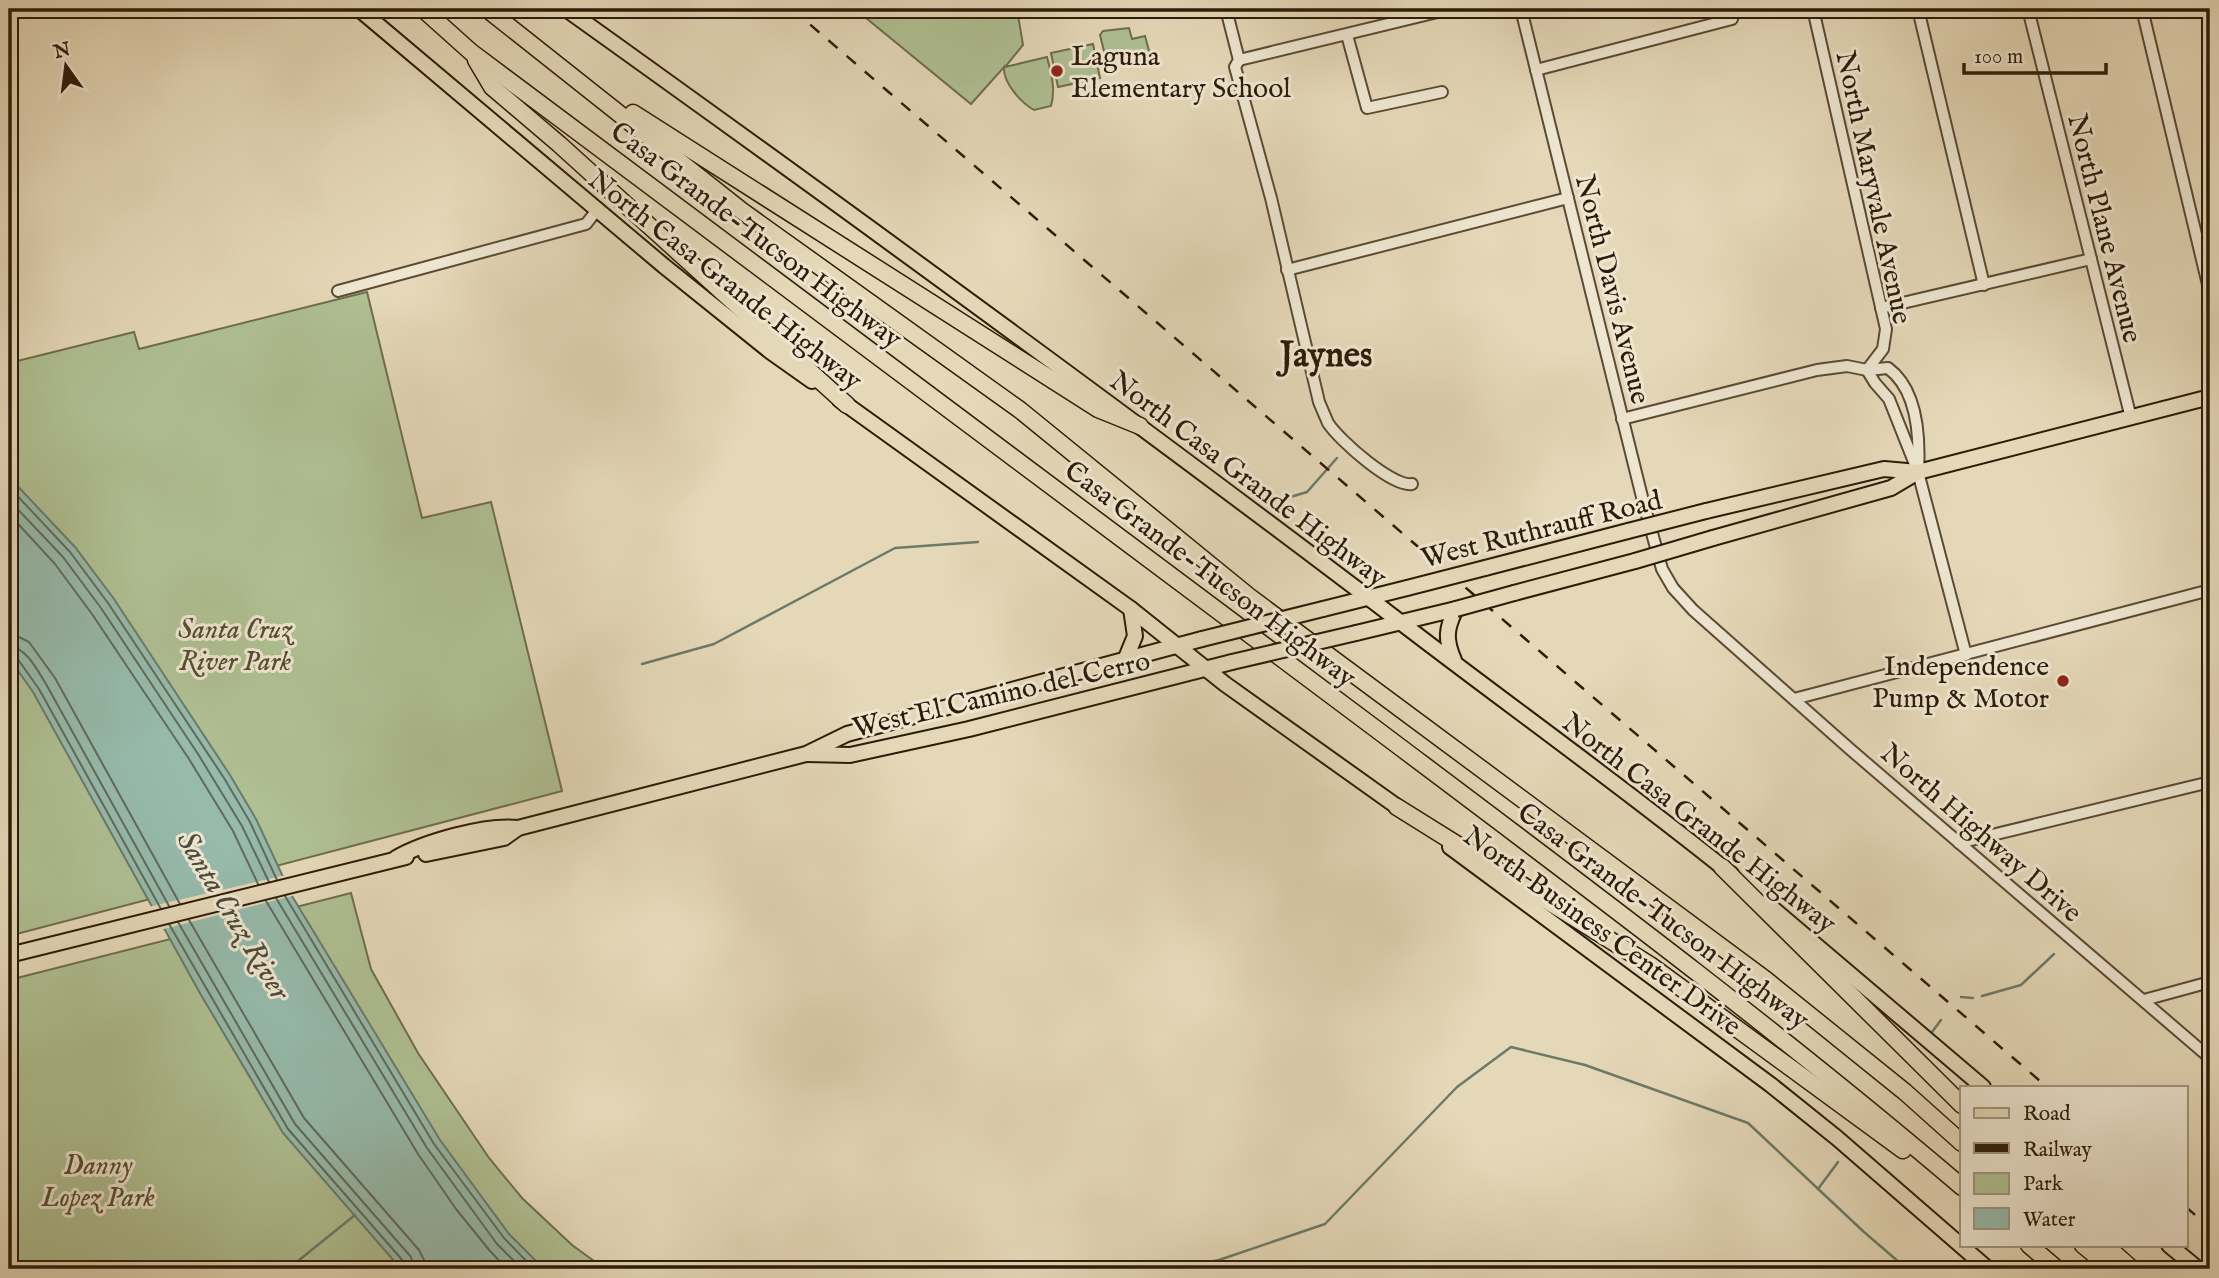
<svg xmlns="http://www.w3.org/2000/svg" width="2219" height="1278" font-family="'IM FELL English',serif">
<rect width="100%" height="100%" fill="#e5d8b8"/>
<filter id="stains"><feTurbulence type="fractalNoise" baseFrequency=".00286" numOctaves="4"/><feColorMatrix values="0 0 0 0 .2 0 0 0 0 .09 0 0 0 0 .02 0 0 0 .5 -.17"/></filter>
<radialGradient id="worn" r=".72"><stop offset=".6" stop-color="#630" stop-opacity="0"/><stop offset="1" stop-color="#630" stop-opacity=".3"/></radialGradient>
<g fill="#afc093" stroke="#6e6e4e" stroke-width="2">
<path d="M 855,9 L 1017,9 L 1023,45 L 1005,67 L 1047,57 C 1051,73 1056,89 1051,106 L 1034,110 C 1020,102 1003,82 1004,67 L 971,104 Z"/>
<polygon points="1129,28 1132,39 1145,36 1151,58 1137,62 1135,60 1124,61 1104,51 1100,35 1103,31"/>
<polygon points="1093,44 1100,78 1058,87 1051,53"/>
<polygon points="367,292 422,518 491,502 562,791 9,936 9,363 134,332 139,349"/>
<polygon points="351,893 371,969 418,1053 489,1158 522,1198 572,1245 605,1269 9,1269 9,980"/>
</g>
<polygon fill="#96baab" stroke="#6c7a6a" stroke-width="2" points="9,477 75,547 114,599 230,775 256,819 292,896 440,1140 509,1234 544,1269 401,1269 283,1133 201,995 33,692 9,658"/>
<polygon fill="#e5d8b8" points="286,875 296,895 160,930 148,907"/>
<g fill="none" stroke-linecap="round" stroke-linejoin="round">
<g stroke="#626a5a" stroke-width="2">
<polyline points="9,487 70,552 108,603 224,778 250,822 277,880"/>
<polyline points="9,500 63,557 101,608 198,754 242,826 269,882"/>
<polyline points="9,514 55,564 92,614 189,759 233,831 258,884"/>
<polyline points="9,636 19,637 29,642 55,678 180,904"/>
<path d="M 9,646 C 27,648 37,670 46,684 L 169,906"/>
<polyline points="9,655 17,658 39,689 161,909"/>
<polyline points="285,896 434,1144 504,1238 534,1269"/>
<polyline points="276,898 427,1148 497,1244 522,1269"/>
<polyline points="266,901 418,1154 456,1209 490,1251 507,1269"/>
<polyline points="189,920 304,1118 419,1250 424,1260 425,1269"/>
<polyline points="178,922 295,1124 411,1257 414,1269"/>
<polyline points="169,924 288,1129 404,1262 405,1269"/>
</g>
<g stroke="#6c7a6a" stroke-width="2.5">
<polyline points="1277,501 1307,492 1337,458"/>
<polyline points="642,664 714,644 895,548 978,542"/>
<polyline points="1982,996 2021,985 2054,954"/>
<polyline points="1961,997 1973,998"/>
<polyline points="1932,1032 1941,1020"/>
<polyline points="1818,1189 1838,1162"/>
<polyline points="291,1269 293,1265 355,1215"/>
<polyline points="1176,1269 1219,1260 1325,1224 1457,1087 1511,1047 1585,1065 1748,1123 1864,1232 1907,1269"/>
</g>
<g stroke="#5b4a35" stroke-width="14">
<g id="minor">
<path d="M 1226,9 L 1239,60 L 1235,67 L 1271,198 L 1319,402 C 1322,409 1325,416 1328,423 C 1339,440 1392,487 1412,484"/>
<polyline points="1521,9 1643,501 1662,569 1673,588 1693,610 1851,750 2210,1058"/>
<polyline points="1813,9 1886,329 1883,349 1867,370"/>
<polyline points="1918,9 1984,285"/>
<polyline points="2028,9 2131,418"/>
<polyline points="2142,9 2210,293"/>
<polyline points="1347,35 1367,108 1442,92"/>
<polyline points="1239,60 1450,9"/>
<polyline points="1536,70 1732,19"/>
<polyline points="1287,270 1568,198"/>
<polyline points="338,291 586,224 597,210"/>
<polyline points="1881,308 2091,259"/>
<polyline points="1867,370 1875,383 1889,399 1918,472 1966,655"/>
<path d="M 1622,419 L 1817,370 L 1847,366 L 1867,370 L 1888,368 C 1918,390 1920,438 1918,472"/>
<polyline points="1794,699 2210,590"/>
<polyline points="1959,843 2210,782"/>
<polyline points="2144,1000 2210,982"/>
</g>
</g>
<g stroke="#2d1b09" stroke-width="18">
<g id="major">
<polyline points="359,9 664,266 771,352 812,381"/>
<path d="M 566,9 C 851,213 1134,419 1412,631 C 1518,712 1627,790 1731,874"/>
<polyline points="840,400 1131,609 1225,684 1406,813"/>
<polyline points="1706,511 1884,469 1918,472"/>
<polyline points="1713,538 1891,488 1918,472 2210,397"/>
<polyline points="1485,568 1628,531"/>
<polyline points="1514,593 1635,561"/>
<polyline points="1323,609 1407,588"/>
<polyline points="1356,633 1456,609"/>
<polyline points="1126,658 1135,636 1131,609"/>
<path d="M 1454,660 C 1445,640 1446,628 1456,609"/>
<polyline points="807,754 850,755 969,729 1232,662"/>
<polyline points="1450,847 1771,1085 1837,1138 1988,1269"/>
<polyline points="426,854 504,838 518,828"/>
<path d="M 396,858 C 424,842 486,824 518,828 L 806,754 L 847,734 L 1202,639"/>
<polyline points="1771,907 1983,1087"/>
<polyline points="9,955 406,857"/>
<polyline points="2169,1245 2198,1269"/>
</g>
</g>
<g stroke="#2d1b09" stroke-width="19">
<g id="highway">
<path d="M 423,9 L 471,52 C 772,279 1076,502 1376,729 C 1574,878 1773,1026 1962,1187"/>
<polyline points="487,9 742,211 1020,410 1251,598 1766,980 1905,1092 1962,1143"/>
<polyline points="476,60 492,87 559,144 847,405"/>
<polyline points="633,113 1098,409 1140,426"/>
<polyline points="1397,807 1650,965 1903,1150"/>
<polyline points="1722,867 1962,1105"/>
<polyline points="2029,1245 2057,1269"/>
<polyline points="2083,1245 2112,1269"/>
<polyline points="2105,1245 2132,1269"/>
</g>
</g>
<use href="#minor" stroke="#eee6d1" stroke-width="10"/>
<use href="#major" stroke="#e5d8b8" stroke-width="14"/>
<use href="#highway" stroke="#e5d8b8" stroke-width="16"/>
<g stroke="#2d1b09" stroke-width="2.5" stroke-dasharray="12 12" stroke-linecap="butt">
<polyline points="792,9 2047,1087"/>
<polyline points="2186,1207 2210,1228"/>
</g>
<g stroke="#2d1b09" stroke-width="18" stroke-linecap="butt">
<g id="major-bridge">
<polyline points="1628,531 1706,511"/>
<polyline points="1635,561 1713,538"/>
<polyline points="1407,588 1485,568"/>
<polyline points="1456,609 1514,593"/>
<polyline points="1202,639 1323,609"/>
<polyline points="1232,662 1356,633"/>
</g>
</g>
<use href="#major-bridge" stroke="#e5d8b8" stroke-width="14"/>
</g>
<g fill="#8f2418" stroke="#eee6d1" stroke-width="2.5">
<circle cx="1057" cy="71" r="7"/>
<circle cx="2063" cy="681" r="7"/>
</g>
<g text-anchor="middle" stroke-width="6" stroke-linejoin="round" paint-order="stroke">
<g font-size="28" fill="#2d1b09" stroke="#eee6d1" text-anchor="start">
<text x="1071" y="65">Laguna<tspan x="1071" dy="32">Elementary School</tspan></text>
<text x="2049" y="675" text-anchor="end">Independence<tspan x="2049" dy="32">Pump &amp; Motor</tspan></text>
</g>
<g font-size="28" fill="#2d1b09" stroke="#eee6d1">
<text transform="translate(1875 187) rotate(78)" y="10">North Maryvale Avenue</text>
<text transform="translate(2106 228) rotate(76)" y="10">North Plane Avenue</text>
<text transform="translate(757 234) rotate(37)" y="10">Casa Grande-Tucson Highway</text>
<text transform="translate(726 279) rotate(38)" y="10">North Casa Grande Highway</text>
<text transform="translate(1614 289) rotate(76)" y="10">North Davis Avenue</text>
<text transform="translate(1249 478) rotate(37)" y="10">North Casa Grande Highway</text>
<text transform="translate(1541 528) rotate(-14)" y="10">West Ruthrauff Road</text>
<text transform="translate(1211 573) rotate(37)" y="10">Casa Grande-Tucson Highway</text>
<text transform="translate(1001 693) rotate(-13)" y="10">West El Camino del Cerro</text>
<text transform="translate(1700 822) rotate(38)" y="10">North Casa Grande Highway</text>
<text transform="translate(1982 832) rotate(41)" y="10">North Highway Drive</text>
<text transform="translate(1664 915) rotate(37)" y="10">Casa Grande-Tucson Highway</text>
<text transform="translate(1603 930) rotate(36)" y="10">North Business Center Drive</text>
</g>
<g font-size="28" font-style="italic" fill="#544d32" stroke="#eee6d1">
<text x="235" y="638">Santa Cruz<tspan x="235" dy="32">River Park</tspan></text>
<text x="98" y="1174">Danny<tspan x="98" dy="32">Lopez Park</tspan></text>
</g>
<g font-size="30" font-style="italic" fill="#4c4b3a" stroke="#eee6d1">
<text transform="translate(234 915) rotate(59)" y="10">Santa Cruz River</text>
</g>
<g font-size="35" font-weight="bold" fill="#2d1b09" stroke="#eee6d1">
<text x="1326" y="366">Jaynes</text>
</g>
</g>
<rect width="2219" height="1278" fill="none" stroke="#e5d8b8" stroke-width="35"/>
<rect x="10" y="10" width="2198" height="1257" fill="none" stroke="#2d1b09" stroke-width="3.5"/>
<rect x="18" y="18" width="2184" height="1243" fill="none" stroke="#2d1b09" stroke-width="2"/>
<rect x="1960" y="1086" width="228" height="161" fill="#eee6d1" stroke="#a19581" stroke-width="2"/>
<rect x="1974" y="1108" width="35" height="10" fill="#e5d8b8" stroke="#a19581" stroke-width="2"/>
<text x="2023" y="1120" font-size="21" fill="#2d1b09">Road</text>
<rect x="1974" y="1143" width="35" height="10" fill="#2d1b09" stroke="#a19581" stroke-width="2"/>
<text x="2023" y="1156" font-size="21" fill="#2d1b09">Railway</text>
<rect x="1974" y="1173" width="35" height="21" fill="#afc093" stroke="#a19581" stroke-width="2"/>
<text x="2023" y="1190" font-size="21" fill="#2d1b09">Park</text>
<rect x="1974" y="1208" width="35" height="21" fill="#96baab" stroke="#a19581" stroke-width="2"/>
<text x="2023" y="1226" font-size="21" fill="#2d1b09">Water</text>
<g transform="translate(66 66) rotate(346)" stroke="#eee6d1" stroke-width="5" paint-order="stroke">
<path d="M0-5L12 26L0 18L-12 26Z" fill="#2d1b09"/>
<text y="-10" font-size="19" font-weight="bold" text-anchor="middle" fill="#2d1b09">N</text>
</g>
<path d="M1964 63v10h142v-10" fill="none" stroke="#2d1b09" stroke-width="3.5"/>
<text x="1974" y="63" font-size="21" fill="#2d1b09" stroke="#eee6d1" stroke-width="5" paint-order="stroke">100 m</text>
<rect width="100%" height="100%" filter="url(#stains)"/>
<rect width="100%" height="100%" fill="url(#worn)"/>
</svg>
